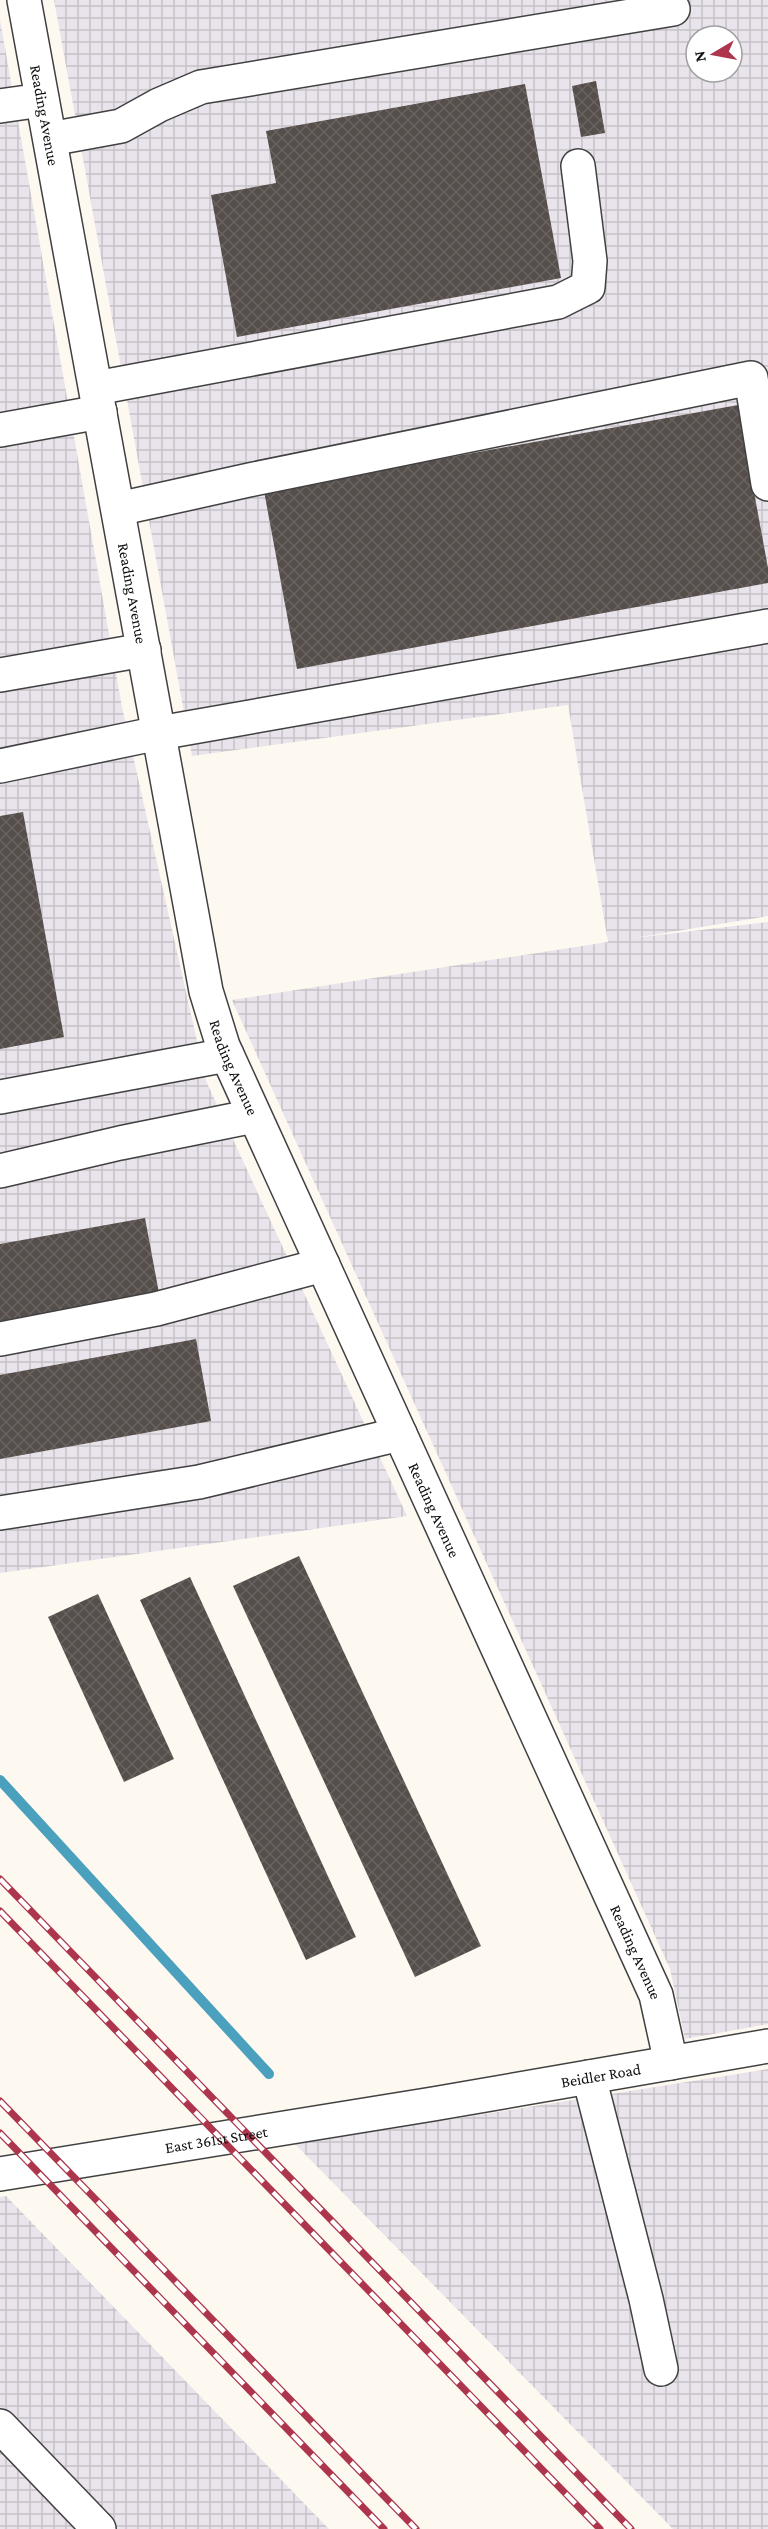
<svg xmlns="http://www.w3.org/2000/svg" width="768" height="2529" font-family="'Crimson Pro',serif">
<defs>
<pattern id="industrial-grid" width="8" height="8" patternUnits="userSpaceOnUse" patternTransform="scale(1.5)"><rect width="8" height="8" fill="#e9e3eb"/><path d="M0 4h8M4 0v8" fill="none" stroke="#c7c2c8"/></pattern>
<pattern id="building-cross-hatch" width="8" height="8" patternUnits="userSpaceOnUse" patternTransform="scale(1.5)"><rect width="8" height="8" fill="#554e4b"/><path d="M0 0l8 8M0 8l8-8" fill="none" stroke="#696361"/></pattern>
</defs>
<rect width="100%" height="100%" fill="#fdf9f0"/>
<g fill="url(#industrial-grid)" fill-rule="evenodd">
<path d="M 54,0 L 768,0 L 768,916 L 634,938 L 768,922 L 768,2024 L 685,2039 L 670,1969 L 232,1000 L 608,942 L 568,705 L 192,756 ZM 696,36 L 732,36 L 732,72 L 696,72 Z"/>
<polygon points="0,20 122,707 206,1081 407,1516 0,1573"/>
<polygon points="768,2069 768,2529 673,2529 295,2144"/>
<polygon points="6,2196 329,2529 0,2529 0,2197"/>
</g>
<g fill="none" stroke-linecap="round" stroke-linejoin="round">
<polyline stroke="#4aa0bd" stroke-width="10" points="0,1780 269,2074"/>
</g>
<g fill="url(#building-cross-hatch)">
<polygon points="596,81 605,133 581,137 572,86"/>
<polygon points="525,84 561,278 237,337 211,195 276,183 266,131"/>
<polygon points="738,405 768,568 768,583 297,669 264,491"/>
<polygon points="23,812 64,1037 0,1049 0,816"/>
<polygon points="145,1218 159,1293 0,1322 0,1244"/>
<polygon points="196,1339 211,1421 0,1459 0,1375"/>
<polygon points="299,1556 481,1946 415,1977 233,1586"/>
<polygon points="190,1577 356,1937 306,1960 140,1600"/>
<polygon points="98,1594 174,1759 124,1782 48,1617"/>
</g>
<g fill="none" stroke-linecap="round" stroke-linejoin="round">
<g stroke="#414141" stroke-width="36">
<g id="minor">
<path id="s1" d="M 24,0 L 206,991 L 223,1046 L 656,1995 L 671,2063"/>
<polyline points="0,106 42,100"/>
<polyline points="50,139 121,126 159,105 201,87 673,9"/>
<polyline points="96,388 558,302 588,287 590,261 578,166"/>
<polyline points="0,430 100,412"/>
<polyline points="118,509 249,480 751,378 768,484"/>
<polyline points="0,675 144,650"/>
<polyline points="0,766 159,733 768,626"/>
<polyline points="0,1097 227,1055"/>
<polyline points="0,1171 120,1143 254,1116"/>
<polyline points="0,1339 156,1309 323,1265"/>
<polyline points="0,1513 199,1482 400,1434"/>
<polyline points="589,2077 646,2299 661,2369"/>
<path id="s2" d="M 0,2174 L 433,2104 L 768,2046"/>
<polyline points="0,2426 99,2529"/>
</g>
</g>
<use href="#minor" stroke="#fff" stroke-width="33"/>
<g stroke="#ad364d" stroke-width="7">
<g id="rail">
<polyline points="0,1879 631,2529"/>
<polyline points="0,1911 600,2529"/>
<polyline points="0,2101 416,2529"/>
<polyline points="0,2133 384,2529"/>
</g>
</g>
<use href="#rail" stroke="#fff" stroke-width="4.5" stroke-dasharray="14" stroke-linecap="butt"/>
</g>
<g text-anchor="middle" stroke-width="6" stroke-linejoin="round" paint-order="stroke">
<g font-size="16" fill="#0e0e0e" stroke="#fff">
<text dy="6" stroke="none"><textPath href="#s1" startOffset="117">Reading Avenue</textPath></text>
<text dy="6" stroke="none"><textPath href="#s1" startOffset="603">Reading Avenue</textPath></text>
<text dy="6" stroke="none"><textPath href="#s1" startOffset="1089">Reading Avenue</textPath></text>
<text dy="6" stroke="none"><textPath href="#s1" startOffset="1575">Reading Avenue</textPath></text>
<text dy="6" stroke="none"><textPath href="#s1" startOffset="2061">Reading Avenue</textPath></text>
<text dy="6" stroke="none"><textPath href="#s2" startOffset="609">Beidler Road</textPath></text>
<text dy="6" stroke="none"><textPath href="#s2" startOffset="219">East 361st Street</textPath></text>
</g>
</g>
<g transform="translate(714 54) rotate(260)"><circle r="28" fill="#ffffff" stroke="#9f9f9f" stroke-width="1.5"/>
<path d="M0-4.5L10 22L0 15L-10 22Z" fill="#ad364d"/>
<text y="-9" font-size="16" font-weight="bold" text-anchor="middle" fill="#0e0e0e">N</text>
</g>
</svg>
